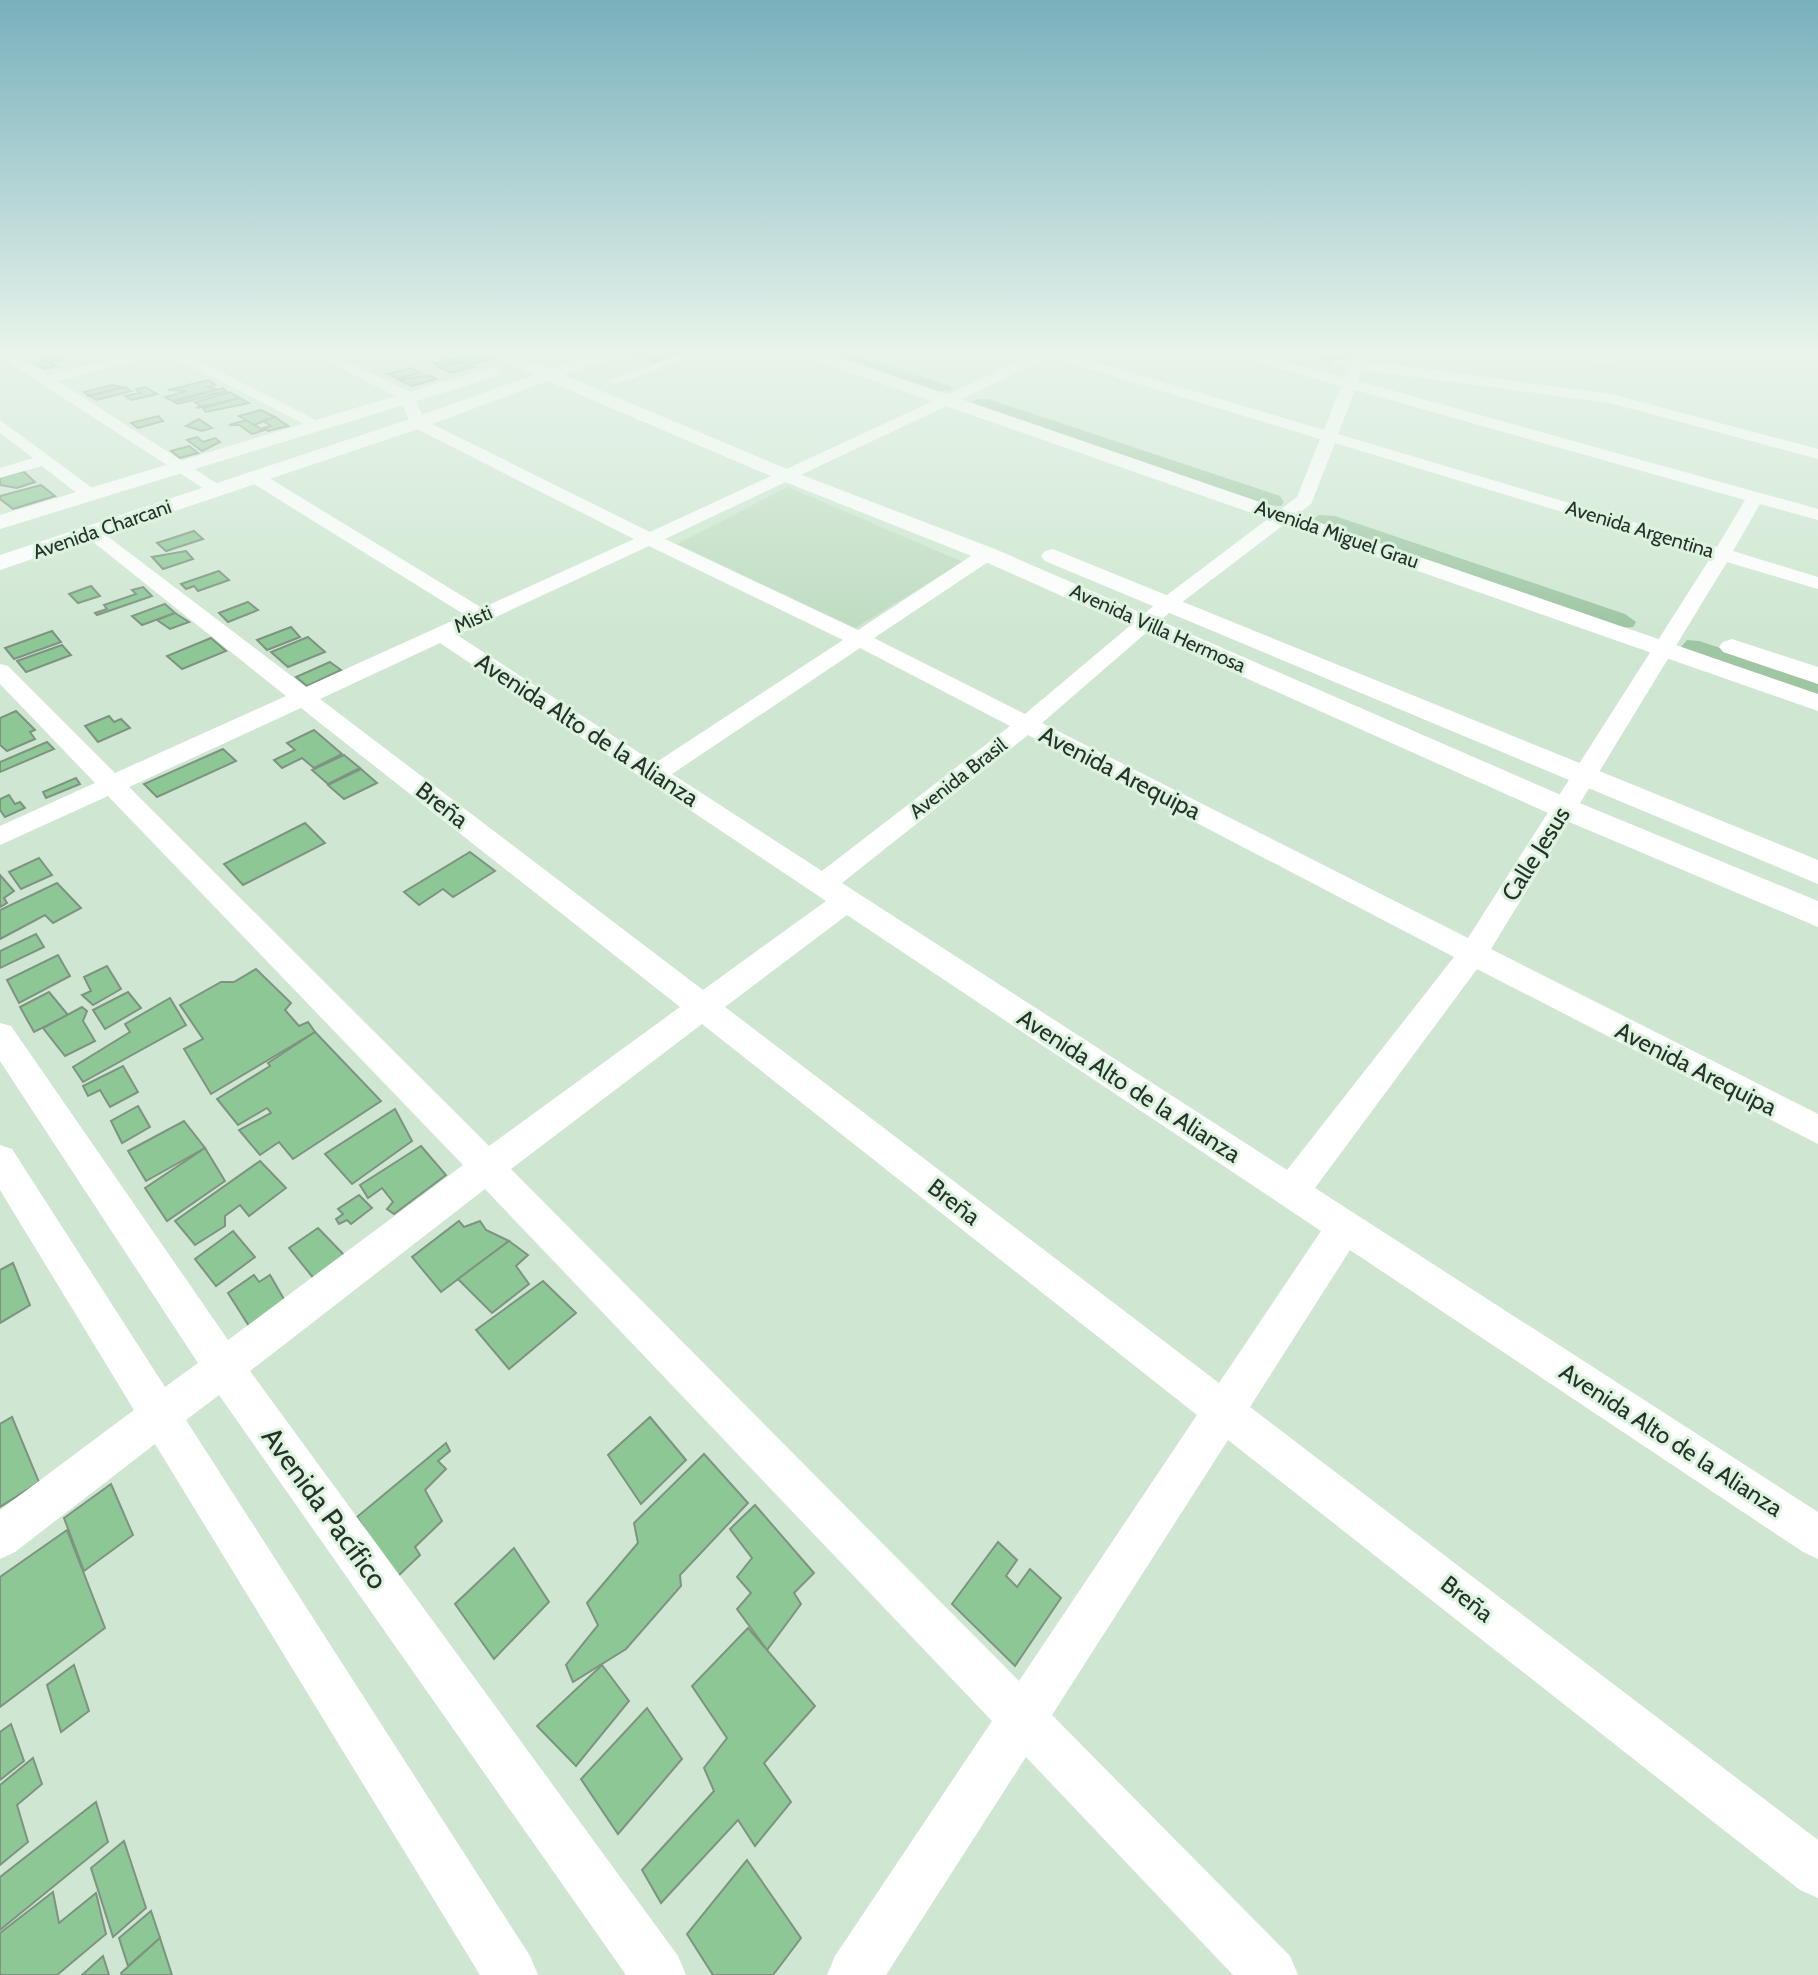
<svg xmlns="http://www.w3.org/2000/svg" width="1818" height="1975" font-family="Cabin,sans-serif">
<rect width="100%" height="100%" fill="#cfe7d2"/>
<polygon fill="#bfdcc2" points="788,487 963,562 855,628 677,544"/>
<g fill="#9ec6a3">
<polygon points="817,352 847,352 950,386 952,390 935,392"/>
<polygon points="978,399 988,399 1280,496 1284,502 1281,506 1268,505 975,405 972,402"/>
<polygon points="1319,515 1335,516 1625,614 1636,622 1633,627 1620,628 1321,525 1313,519"/>
<polygon points="1687,640 1699,641 1818,680 1818,698 1681,647"/>
</g>
<g fill="#8dc796" stroke="#7e9380" stroke-width="2">
<polygon points="648,352 684,352 657,362 638,355"/>
<polygon points="1323,352 1346,352 1343,361 1320,358"/>
<polygon points="476,353 490,359 468,366 460,362 439,367 434,363"/>
<polygon points="56,357 61,360 50,363 56,366 45,369 34,363"/>
<polygon points="460,362 472,367 452,373 439,367"/>
<polygon points="411,368 420,373 398,379 388,374"/>
<polygon points="429,375 436,379 412,386 399,380"/>
<polygon points="209,380 215,385 207,387 217,389 172,401 165,397 187,391 168,390"/>
<polygon points="112,385 122,387 88,396 84,392"/>
<polygon points="125,387 131,391 97,400 90,396"/>
<polygon points="145,387 157,394 132,400 125,396 140,393 136,389"/>
<polygon points="223,388 226,391 178,404 174,402"/>
<polygon points="230,392 240,398 196,408 201,406 195,402"/>
<polygon points="240,398 249,403 206,412 203,408"/>
<polygon points="261,410 275,417 254,425 239,416"/>
<polygon points="158,416 163,421 138,428 131,423"/>
<polygon points="275,417 288,426 268,431 264,428 271,426 263,421"/>
<polygon points="199,419 212,428 202,431 186,426"/>
<polygon points="246,420 254,425 264,430 252,434 239,425 229,425"/>
<polygon points="197,437 203,442 215,438 220,442 202,451 187,440"/>
<polygon points="189,446 198,453 180,458 171,451"/>
<polygon points="23,471 35,482 17,488 0,485 0,477"/>
<polygon points="41,485 55,496 13,509 0,499 0,496"/>
<polygon points="194,531 203,539 166,551 157,543"/>
<polygon points="186,551 193,559 163,569 152,557"/>
<polygon points="219,571 229,580 198,591 194,586 186,589 181,584"/>
<polygon points="91,586 100,596 78,603 69,594"/>
<polygon points="143,587 152,596 97,615 95,613 107,609 104,605 136,594 132,590"/>
<polygon points="248,602 258,610 228,622 219,613"/>
<polygon points="165,604 175,613 142,625 132,616"/>
<polygon points="175,613 189,622 170,629 157,620"/>
<polygon points="291,627 300,637 267,650 257,640"/>
<polygon points="52,631 61,642 14,659 5,648"/>
<polygon points="308,637 325,652 288,667 271,652"/>
<polygon points="211,638 226,651 182,669 167,656"/>
<polygon points="62,645 71,655 26,672 17,661"/>
<polygon points="330,662 341,670 307,686 296,677"/>
<polygon points="16,711 35,730 30,732 35,739 7,751 0,745 0,718"/>
<polygon points="109,716 114,722 121,719 130,728 98,742 85,726"/>
<polygon points="314,730 342,754 314,768 302,758 282,768 274,760 295,750 287,743"/>
<polygon points="47,742 54,749 0,772 0,762"/>
<polygon points="223,749 236,761 157,797 144,784"/>
<polygon points="344,755 360,768 328,784 312,770"/>
<polygon points="361,769 377,783 344,799 328,785"/>
<polygon points="76,778 80,784 46,798 43,792"/>
<polygon points="9,795 15,804 20,802 25,808 5,817 0,810 0,799"/>
<polygon points="305,823 325,843 243,885 224,864"/>
<polygon points="470,852 495,871 453,897 443,889 419,905 404,892"/>
<polygon points="39,858 52,875 21,889 9,872"/>
<polygon points="0,875 14,891 4,898 7,903 0,907"/>
<polygon points="57,883 81,908 53,923 45,915 0,939 0,910"/>
<polygon points="36,934 44,947 0,968 0,951"/>
<polygon points="58,955 70,976 19,1003 7,980"/>
<polygon points="107,966 121,989 93,1005 82,995 91,991 84,977"/>
<polygon points="256,969 291,1003 285,1010 299,1026 308,1022 315,1032 211,1094 184,1049 203,1039 180,1005 221,982 234,982"/>
<polygon points="49,992 68,1015 34,1032 20,1007"/>
<polygon points="128,992 141,1008 105,1029 93,1010"/>
<polygon points="170,998 186,1025 83,1082 73,1067 130,1032 125,1024"/>
<polygon points="82,1007 87,1011 83,1021 95,1041 65,1056 43,1028"/>
<polygon points="315,1032 381,1101 293,1159 279,1142 260,1155 239,1130 271,1113 267,1108 238,1125 217,1099 270,1066 268,1063"/>
<polygon points="123,1066 138,1092 110,1107 100,1090 88,1096 83,1086"/>
<polygon points="138,1106 150,1127 122,1143 111,1121"/>
<polygon points="395,1109 412,1141 352,1184 325,1154"/>
<polygon points="184,1121 205,1148 146,1181 128,1151"/>
<polygon points="421,1146 446,1175 394,1214 387,1209 393,1202 382,1188 368,1198 360,1185"/>
<polygon points="205,1148 225,1181 167,1221 145,1188"/>
<polygon points="260,1161 286,1188 249,1216 240,1205 225,1216 225,1226 195,1245 175,1221"/>
<polygon points="359,1195 372,1208 351,1224 347,1220 339,1224 336,1219 343,1214 338,1209"/>
<polygon points="459,1221 464,1227 480,1221 486,1230 509,1241 441,1292 412,1257"/>
<polygon points="318,1228 345,1256 315,1280 289,1248"/>
<polygon points="233,1231 255,1257 216,1286 195,1259"/>
<polygon points="509,1241 528,1255 516,1266 529,1284 492,1313 458,1279"/>
<polygon points="13,1263 30,1305 0,1323 0,1270"/>
<polygon points="254,1275 259,1282 270,1275 285,1301 249,1326 228,1293"/>
<polygon points="543,1281 576,1313 509,1369 476,1330"/>
<polygon points="12,1417 39,1482 0,1507 0,1424"/>
<polygon points="650,1417 686,1460 641,1504 608,1455"/>
<polygon points="446,1443 450,1451 438,1461 446,1469 425,1490 442,1521 415,1547 420,1555 395,1579 357,1517"/>
<polygon points="704,1454 748,1503 680,1575 681,1586 626,1649 573,1682 566,1665 598,1625 587,1603 638,1543 634,1523"/>
<polygon points="111,1484 133,1535 84,1571 64,1518"/>
<polygon points="755,1505 814,1573 794,1593 801,1604 767,1650 737,1609 751,1593 737,1577 752,1558 730,1529"/>
<polygon points="67,1530 105,1628 0,1707 0,1577"/>
<polygon points="998,1542 1017,1560 1006,1576 1017,1587 1030,1569 1061,1598 1015,1666 952,1604"/>
<polygon points="514,1548 549,1602 494,1659 455,1604"/>
<polygon points="748,1628 815,1706 764,1763 791,1802 755,1846 738,1820 661,1903 642,1870 714,1791 704,1768 727,1738 692,1686"/>
<polygon points="74,1665 89,1711 61,1732 47,1685"/>
<polygon points="602,1665 629,1701 576,1766 537,1726"/>
<polygon points="647,1708 682,1759 618,1834 581,1779"/>
<polygon points="11,1724 24,1761 0,1780 0,1732"/>
<polygon points="33,1758 42,1784 17,1805 28,1842 0,1865 0,1785"/>
<polygon points="96,1802 108,1842 0,1930 0,1877"/>
<polygon points="124,1841 146,1908 113,1937 91,1868"/>
<polygon points="747,1860 801,1938 773,1975 713,1975 687,1934"/>
<polygon points="53,1892 59,1923 96,1893 106,1934 57,1975 0,1975 0,1933"/>
<polygon points="151,1911 160,1938 128,1966 119,1938"/>
<polygon points="160,1938 172,1975 122,1975 121,1973"/>
<polygon points="103,1956 109,1975 82,1975"/>
</g>
<g fill="none" stroke-linecap="round" stroke-linejoin="round">
<g fill="#fff" fill-rule="evenodd">
<polygon points="0,352 11,352 48,375 138,352 160,352 158,355 58,381 227,490 224,494 212,494 0,357"/>
<polygon points="164,352 181,352 324,424 316,429 310,427"/>
<path d="M 310,352 L 327,352 L 413,393 L 424,420 L 650,532 L 1039,352 L 1062,352 L 1324,430 L 1341,386 L 1232,355 L 1230,352 L 1251,352 L 1345,378 L 1349,368 L 1333,365 L 1333,359 L 1352,360 L 1355,352 L 1369,352 L 1366,361 L 1611,394 L 1818,449 L 1818,459 L 1610,403 L 1362,370 L 1358,381 L 1818,509 L 1818,520 L 1760,504 L 1733,551 L 1818,577 L 1818,589 L 1727,562 L 1491,949 L 1818,1114 L 1818,1144 L 1477,969 L 1315,1188 L 1818,1512 L 1818,1559 L 1803,1552 L 1350,1250 L 1250,1407 L 1818,1840 L 1818,1898 L 1800,1890 L 1228,1440 L 1052,1715 L 1290,1956 L 1298,1975 L 1233,1975 L 1026,1757 L 886,1975 L 827,1975 L 835,1956 L 992,1721 L 485,1189 L 250,1371 L 678,1956 L 686,1975 L 626,1975 L 219,1395 L 186,1420 L 530,1956 L 538,1975 L 480,1975 L 155,1444 L 15,1552 L 0,1559 L 0,1510 L 134,1410 L 0,1190 L 0,1145 L 12,1149 L 165,1387 L 198,1363 L 0,1061 L 0,1023 L 11,1026 L 228,1340 L 463,1165 L 108,796 L 0,845 L 0,826 L 95,783 L 0,684 L 0,664 L 8,666 L 115,773 L 286,696 L 82,533 L 91,527 L 98,529 L 306,687 L 465,615 L 249,481 L 246,477 L 249,473 L 261,473 L 482,608 L 634,539 L 411,426 L 401,399 ZM 1050,357 L 1320,439 L 1297,497 L 1163,598 L 1025,714 L 874,638 L 994,558 L 997,554 L 994,550 L 980,550 L 858,630 L 665,539 ZM 1355,390 L 1745,500 L 1717,547 L 1338,434 ZM 1335,443 L 1711,557 L 1468,938 L 1042,723 L 1177,606 L 1311,504 ZM 649,546 L 843,640 L 655,763 L 457,635 ZM 440,643 L 826,901 L 703,990 L 320,699 ZM 860,648 L 1010,726 L 822,871 L 672,774 ZM 301,708 L 680,1007 L 489,1146 L 129,787 ZM 1028,735 L 1454,957 L 1287,1170 L 842,883 ZM 847,915 L 1321,1231 L 1219,1383 L 725,1007 ZM 702,1024 L 1197,1415 L 1019,1681 L 511,1169 Z"/>
<polygon points="685,352 704,352 620,383 610,383 608,380"/>
<polygon points="876,352 895,352 880,360 870,360 870,354"/>
<path d="M 1551,352 C 1570,351 1602,348 1618,359 L 1611,363 L 1558,356 Z"/>
<polygon points="0,420 95,490 98,494 95,498 83,498 42,466 0,478 0,468 33,458 0,433"/>
</g>
<g fill="#fff" fill-rule="evenodd">
<polygon points="486,352 507,352 549,369 597,352 620,352 618,356 564,375 794,472 995,549 1577,802 1818,901 1818,927 1555,816 979,559 780,480 548,381 424,427 0,570 0,555 410,419 533,375"/>
<polygon points="801,352 824,352 1818,694 1818,711 803,356"/>
<polygon points="492,367 498,368 501,372 498,376 0,529 0,515"/>
<polygon points="1053,549 1818,860 1818,884 1045,561 1041,556 1045,551"/>
<polygon points="1732,639 1818,667 1818,684 1723,652 1719,647 1723,642"/>
</g>
</g>
<linearGradient id="sky" x2="0" y2="1"><stop stop-color="#78b0bc"/><stop offset="0.56" stop-color="#e9f4eb"/><stop offset="1" stop-color="#e9f4eb" stop-opacity="0"/></linearGradient>
<rect width="1818" height="628" fill="url(#sky)"/>
<g text-anchor="middle" stroke-width="6" stroke-linejoin="round" paint-order="stroke">
<g font-size="20" fill="#29322a" stroke="#dcf4df">
<text transform="translate(102 529) rotate(-19)" y="7">Avenida Charcani</text>
<text transform="translate(1640 529) rotate(17)" y="7">Avenida Argentina</text>
<text transform="translate(1337 534) rotate(19)" y="7">Avenida Miguel Grau</text>
<text transform="translate(473 619) rotate(-24)" y="7">Misti</text>
<text transform="translate(1158 628) rotate(24)" y="7">Avenida Villa Hermosa</text>
<text transform="translate(958 778) rotate(-38)" y="7">Avenida Brasil</text>
</g>
<g font-size="24" fill="#29322a" stroke="#dcf4df">
<text transform="translate(587 730) rotate(33)" y="8">Avenida Alto de la Alianza</text>
<text transform="translate(1120 773) rotate(27)" y="8">Avenida Arequipa</text>
<text transform="translate(442 805) rotate(38)" y="8">Breña</text>
<text transform="translate(1536 854) rotate(-58)" y="8">Calle Jesus</text>
<text transform="translate(1696 1069) rotate(27)" y="8">Avenida Arequipa</text>
<text transform="translate(1129 1086) rotate(33)" y="8">Avenida Alto de la Alianza</text>
<text transform="translate(954 1202) rotate(38)" y="8">Breña</text>
<text transform="translate(1671 1440) rotate(33)" y="8">Avenida Alto de la Alianza</text>
<text transform="translate(1467 1599) rotate(38)" y="8">Breña</text>
</g>
<g font-size="28" fill="#29322a" stroke="#dcf4df">
<text transform="translate(325 1508) rotate(54)" y="10">Avenida Pacífico</text>
</g>
</g>
</svg>
